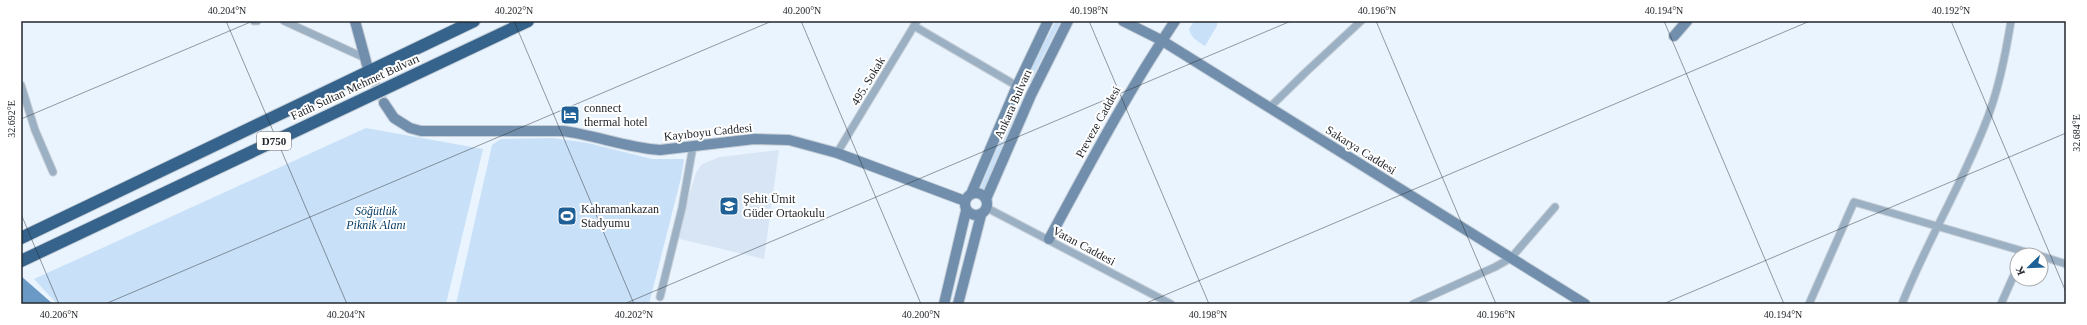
<svg xmlns="http://www.w3.org/2000/svg" width="2087" height="325" font-family="Georgia,serif">
<rect width="100%" height="100%" fill="#eaf4fe"/>
<polygon fill="#d7e5f4" points="779,150 764,259 676,238 696,173 702,164 720,157"/>
<g fill="#c9e1f8">
<polygon points="1056,21 1061,21 1030,82 1025,79"/>
<path d="M 1194,21 L 1217,22 L 1217,26 L 1205,46 C 1197,41 1191,38 1189,29 Z"/>
<polygon points="1018,97 1022,99 984,190 980,189"/>
<polygon points="366,128 483,149 446,304 57,304 34,279"/>
<polygon points="553,138 588,143 652,159 684,159 681,178 649,304 456,304 492,145 501,139"/>
</g>
<polygon fill="#6b99c5" points="21,276 53,304 21,304"/>
<g fill="none" stroke-linecap="round" stroke-linejoin="round">
<polyline stroke="#c2cbd4" stroke-width="10" stroke-dasharray="10 5" stroke-linecap="butt" points="367,65 384,103"/>
<g stroke="#c6cfd8" stroke-width="9">
<g id="street">
<polyline points="254,21 257,21"/>
<polyline points="284,21 365,58"/>
<polyline points="914,26 1017,86"/>
<polyline points="21,85 35,130 53,172"/>
<polyline points="1269,108 1307,71 1361,21"/>
<polyline points="837,153 917,21"/>
<polyline points="987,208 1171,304"/>
<polyline points="2041,256 2066,264"/>
<polyline points="660,297 682,208 693,146"/>
<polyline points="1413,304 1495,267 1511,258 1555,207"/>
<polyline points="1809,304 1854,202 2036,255"/>
<path d="M 1902,304 C 1926,243 1960,188 1984,127 C 1998,93 2005,57 2011,21"/>
<polyline points="2001,304 2017,268"/>
</g>
</g>
<g stroke="#c6cfd8" stroke-width="12">
<g id="secondary">
<polyline points="355,21 367,65"/>
<polyline points="1123,21 1161,40 1585,304"/>
<polyline points="1674,36 1687,21"/>
<path d="M 384,103 L 394,118 L 410,128 L 421,131 L 563,131 C 595,135 627,148 660,150 L 754,139 L 789,140 L 837,153 L 965,201"/>
<circle cx="976" cy="204" r="11"/>
<polyline points="971,194 1017,86 1048,21"/>
<polyline points="986,199 1031,95 1068,21"/>
<path d="M 1049,239 C 1089,165 1128,91 1175,21"/>
<polyline points="944,304 966,211"/>
<polyline points="958,304 981,215"/>
</g>
</g>
<g stroke="#c6cfd8" stroke-width="14">
<g id="highway">
<polyline points="21,238 474,21"/>
<polyline points="21,261 528,21"/>
</g>
</g>
<use href="#street" stroke="#9cb0c4" stroke-width="7"/>
<use href="#secondary" stroke="#718fac" stroke-width="10"/>
<use href="#highway" stroke="#36638b" stroke-width="12"/>
</g>
<path fill="none" stroke="#23272c" stroke-width="1" stroke-opacity="0.45" d="M 226,21 L 347,304M 514,21 L 634,304M 801,21 L 921,304M 1089,21 L 1209,304M 1376,21 L 1496,304M 1664,21 L 1784,304M 1951,21 L 2066,292M 21,119 L 253,21M 21,214 L 59,304M 105,304 L 772,21M 624,304 L 1291,21M 1144,304 L 1810,21M 1663,304 L 2066,133"/>
<defs>
<g id="hotel-square" transform="scale(1)"><rect x="-9" y="-9" width="18" height="18" rx="4" fill="#1f6196" stroke="#fff"/><path d="M-6-4.5h1.5V1H6V5H4.5V3h-9V5H-6ZM-4 0a1.8 1.8 0 1 1 3.6 0ZM.5 0V-2.5h3Q6-2.5 6 0Z" fill="#fff"/></g>
<g id="school-square" transform="scale(1)"><rect x="-9" y="-9" width="18" height="18" rx="4" fill="#1f6196" stroke="#fff"/><path d="M0-5L7-2L0 1L-7-2ZM-4 1L0 2.5L4 1V4Q0 6-4 4Z" fill="#fff"/></g>
<g id="stadium-square" transform="scale(1)"><rect x="-9" y="-9" width="18" height="18" rx="4" fill="#1f6196" stroke="#fff"/><path d="M0-5a6.5 5 0 1 0 0 10a6.5 5 0 1 0 0-10ZM-3.5-1.8h7v3.6h-7Z" fill="#fff"/></g>
</defs>
<g fill-rule="evenodd">
<use href="#hotel-square" x="570" y="115"/>
<use href="#school-square" x="729" y="206"/>
<use href="#stadium-square" x="567" y="216"/>
</g>
<g text-anchor="middle" stroke-width="4" stroke-linejoin="round" paint-order="stroke">
<rect fill="#fff" stroke="#65686b" stroke-width="1" x="257" y="132" width="34" height="18" rx="3"/>
<g font-size="11" font-weight="bold" fill="#23272c">
<text x="274" y="145">D750</text>
</g>
<g font-size="12" fill="#23272c" stroke="#fff">
<text transform="translate(868 81) rotate(-59)" y="4">495. Sokak</text>
<text transform="translate(355 87) rotate(-25)" y="4">Fatih Sultan Mehmet Bulvarı</text>
<text transform="translate(1013 104) rotate(-66)" y="4">Ankara Bulvarı</text>
<text transform="translate(1098 122) rotate(-61)" y="4">Preveze Caddesi</text>
<text transform="translate(708 132) rotate(-6)" y="4">Kayıboyu Caddesi</text>
<text transform="translate(1361 150) rotate(32)" y="4">Sakarya Caddesi</text>
<text transform="translate(1084 246) rotate(28)" y="4">Vatan Caddesi</text>
</g>
<g font-size="12" fill="#23272c" stroke="#fff" text-anchor="start">
<text x="584" y="112">connect<tspan x="584" dy="14">thermal hotel</tspan></text>
<text x="743" y="203">Şehit Ümit<tspan x="743" dy="14">Güder Ortaokulu</tspan></text>
<text x="581" y="213">Kahramankazan<tspan x="581" dy="14">Stadyumu</tspan></text>
</g>
<g font-size="12" font-style="italic" fill="#073e68" stroke="#fff">
<text x="376" y="215">Söğütlük<tspan x="376" dy="14">Piknik Alanı</tspan></text>
</g>
</g>
<rect width="2087" height="325" fill="none" stroke="#ffffff" stroke-width="44"/>
<g transform="translate(2029 267) rotate(247)"><circle r="19" fill="#ffffff" stroke="#a7a9ab"/>
<path d="M0-3L7 15L0 10L-7 15Z" fill="#1f6196"/>
<text y="-6" font-size="11" font-weight="bold" text-anchor="middle" fill="#23272c">K</text>
</g>
<rect x="22" y="22" width="2043" height="281" fill="none" stroke="#23272c" stroke-width="1.5"/>
<g font-size="10" text-anchor="middle" fill="#23272c">
<text x="227" y="14">40.204°N</text>
<text x="514" y="14">40.202°N</text>
<text x="802" y="14">40.200°N</text>
<text x="1089" y="14">40.198°N</text>
<text x="1377" y="14">40.196°N</text>
<text x="1664" y="14">40.194°N</text>
<text x="1951" y="14">40.192°N</text>
<text transform="translate(11 119) rotate(-90)" y="4">32.692°E</text>
<text transform="translate(2076 133) rotate(-90)" y="4">32.684°E</text>
<text x="59" y="318">40.206°N</text>
<text x="346" y="318">40.204°N</text>
<text x="634" y="318">40.202°N</text>
<text x="921" y="318">40.200°N</text>
<text x="1208" y="318">40.198°N</text>
<text x="1496" y="318">40.196°N</text>
<text x="1783" y="318">40.194°N</text>
</g>
</svg>
